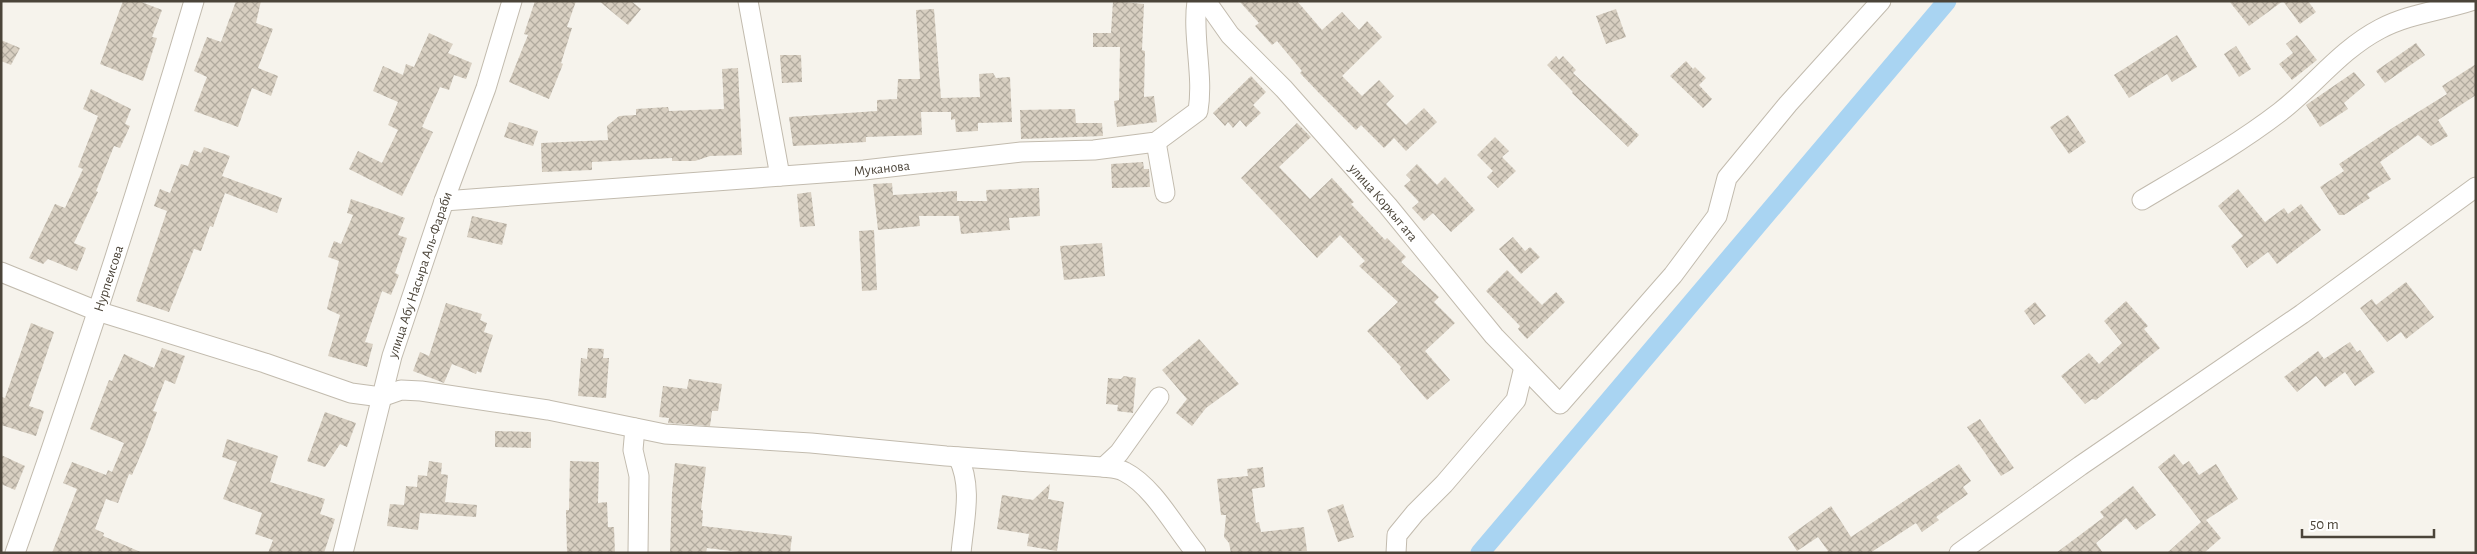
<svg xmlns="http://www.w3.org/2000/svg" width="2477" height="554" font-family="'Alegreya Sans',sans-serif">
<defs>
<pattern id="building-cross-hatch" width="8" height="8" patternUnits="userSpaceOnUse" patternTransform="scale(1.25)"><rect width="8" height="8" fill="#d8cfc1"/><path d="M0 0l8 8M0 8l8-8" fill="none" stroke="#b1aa9e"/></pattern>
</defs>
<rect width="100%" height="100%" fill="#f6f3ec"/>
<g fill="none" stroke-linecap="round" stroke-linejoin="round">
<polyline stroke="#a9d4f2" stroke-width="19" points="1480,553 1947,1"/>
</g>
<g fill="url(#building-cross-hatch)">
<polygon points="123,1 139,1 162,10 152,37 157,38 143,81 100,64"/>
<polygon points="236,1 261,1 256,23 273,29 258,68 278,76 271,96 252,88 238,127 194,111 207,77 194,71 207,37 221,42"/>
<polygon points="535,1 576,1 567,27 572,28 561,63 563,64 549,99 509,82 528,35 524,34"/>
<polygon points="599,1 631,1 641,9 628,25"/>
<polygon points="1113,1 1144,4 1142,50 1145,51 1144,97 1154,96 1157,122 1117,127 1114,101 1119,100 1120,47 1093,47 1093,33 1111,33"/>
<polygon points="1239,1 1297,1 1322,30 1342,12 1359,30 1367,21 1382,37 1342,76 1362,96 1379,80 1394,96 1386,104 1406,125 1424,108 1437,122 1406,151 1394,138 1384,148 1361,125 1356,130 1318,92 1300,73 1302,71 1277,41 1272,45 1255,26 1259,23"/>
<polygon points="2229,1 2283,1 2249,26"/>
<polygon points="2283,1 2308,1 2316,12 2300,24"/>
<polygon points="934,9 941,98 980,97 979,74 993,73 996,78 1010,77 1012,122 978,123 978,131 956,132 955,119 951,120 951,112 921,112 922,135 866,137 866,142 793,146 789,117 877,111 877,100 897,99 898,79 920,79 916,10"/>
<polygon points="1616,9 1626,37 1606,44 1596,16"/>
<polygon points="429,33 453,44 448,53 472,63 466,79 454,75 449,90 440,87 422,127 433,132 402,196 349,169 358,151 382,163 398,130 388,125 398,102 373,91 383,66 403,75 406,64 414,67"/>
<polygon points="2177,35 2197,67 2172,82 2167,74 2129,98 2114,75"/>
<polygon points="2297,35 2317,60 2292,80 2279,64 2293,53 2286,44"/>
<polygon points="1,40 20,48 11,65 1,61"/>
<polygon points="2416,43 2425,55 2385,83 2376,71"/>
<polygon points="2236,46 2251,69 2239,77 2224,54"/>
<polygon points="780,55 801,55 802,82 782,83"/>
<polygon points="1556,56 1559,60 1563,56 1576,70 1573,73 1639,135 1628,147 1572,93 1573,92 1547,65"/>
<polygon points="1686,61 1693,69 1695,67 1706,78 1699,85 1712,99 1703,108 1670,76"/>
<polygon points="2476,64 2476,95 2438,120 2448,136 2431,146 2418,135 2380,162 2391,179 2367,194 2370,198 2344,215 2339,215 2320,187 2344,171 2339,164 2394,127 2447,94 2442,86"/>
<polygon points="738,68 742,155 710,156 695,161 672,161 672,158 592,162 592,170 542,172 541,143 608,140 607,126 619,116 636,115 636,109 668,107 669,111 724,109 722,69"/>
<polygon points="2354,72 2365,85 2344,103 2348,109 2320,127 2306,105"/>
<polygon points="1251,76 1266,92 1253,105 1261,113 1246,127 1240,120 1233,128 1228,122 1225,126 1213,113"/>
<polygon points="91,89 131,109 125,124 130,126 120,148 114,146 96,191 98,192 74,243 86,248 77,271 48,259 43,264 29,258 55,204 65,208 83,169 78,167 98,116 83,109"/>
<polygon points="1075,109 1076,123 1102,123 1103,136 1021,139 1020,110"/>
<polygon points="2068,115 2086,142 2069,154 2050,127"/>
<polygon points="509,122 538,131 533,146 504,137"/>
<polygon points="1297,123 1311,137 1279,167 1310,199 1332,178 1354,202 1351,204 1385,240 1387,238 1406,257 1401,262 1439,297 1434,302 1455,323 1425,351 1450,380 1427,400 1400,369 1401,367 1367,331 1398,302 1359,266 1365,261 1340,235 1317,258 1241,178"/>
<polygon points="1495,137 1509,151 1502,157 1516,171 1498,188 1487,177 1493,171 1477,155"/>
<polygon points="204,147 230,156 222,176 282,198 277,213 225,193 213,227 210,226 201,251 194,249 169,312 136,301 167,211 154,206 160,189 170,193 181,164 188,166 194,150 201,153"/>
<polygon points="1143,162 1144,169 1149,169 1150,187 1112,188 1111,164"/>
<polygon points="1417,164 1437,185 1445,177 1475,210 1451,232 1433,213 1424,221 1412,208 1419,202 1404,186 1411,180 1406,175"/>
<polygon points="892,183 893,195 957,191 957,201 987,201 986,190 1039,188 1040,216 1009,218 1010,230 961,234 959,216 919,216 920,226 878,230 873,184"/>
<polygon points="2238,189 2265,222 2284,208 2288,214 2301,204 2321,230 2277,264 2268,252 2247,268 2231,246 2243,236 2218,206"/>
<polygon points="811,192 815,226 800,227 797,194"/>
<polygon points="351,199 405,218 398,235 407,238 395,273 399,275 391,295 382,291 365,342 373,344 367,367 328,356 340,315 327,309 339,261 328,257 334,241 341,244 353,215 347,213"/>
<polygon points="472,216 507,224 502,245 467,237"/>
<polygon points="874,230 877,290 862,291 859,231"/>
<polygon points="1513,237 1525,251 1530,247 1540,257 1521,274 1499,249"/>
<polygon points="1102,243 1105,276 1064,280 1060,246"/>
<polygon points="1507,270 1542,305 1556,292 1565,302 1527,339 1518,329 1520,326 1486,291"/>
<polygon points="2406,282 2434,317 2406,339 2401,332 2387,342 2360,308 2372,299 2376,305"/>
<polygon points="2126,301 2148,326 2144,329 2160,348 2096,400 2092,399 2085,404 2061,376 2089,353 2099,364 2122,343 2104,321"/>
<polygon points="2035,302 2046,316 2034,325 2024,311"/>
<polygon points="446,303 482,314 480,320 487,323 484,332 493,335 481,373 477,371 476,374 452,364 444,383 413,371 420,352 429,356"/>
<polygon points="31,323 54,332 29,406 44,411 36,436 1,425 1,397 5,398"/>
<polygon points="1199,339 1239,384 1206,408 1192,426 1176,413 1187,399 1162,370"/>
<polygon points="2350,342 2357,352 2360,350 2375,372 2355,386 2345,372 2325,387 2316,376 2297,392 2284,377 2318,351 2324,359"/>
<polygon points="162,348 185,356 175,384 165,380 153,411 157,412 145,445 132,475 129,474 118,503 106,499 95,529 104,533 103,536 143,553 52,553 77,489 63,483 72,462 106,475 108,470 112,472 124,443 90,429 109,380 112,381 124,354 154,368"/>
<polygon points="588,348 604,349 603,358 609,358 606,398 578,396 581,358 587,359"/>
<polygon points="1124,376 1136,378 1133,413 1117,411 1118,405 1106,404 1108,378 1121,379"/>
<polygon points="689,379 722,384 718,411 712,411 710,426 668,423 669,418 659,417 663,386 687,389"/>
<polygon points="325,412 356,423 347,447 340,444 325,467 307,461"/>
<polygon points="1980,419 2014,468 2001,476 1967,427"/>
<polygon points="495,431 531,432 531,448 495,447"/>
<polygon points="227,439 278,456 270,482 325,499 320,514 335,519 324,553 268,553 273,540 255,534 262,513 223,499 237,462 222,457"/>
<polygon points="2174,454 2183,465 2189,461 2199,475 2216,464 2238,499 2206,520 2221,538 2204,553 2167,553 2201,522 2158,467"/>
<polygon points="1,455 25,466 15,490 1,484"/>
<polygon points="429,461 442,463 441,474 448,475 445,502 477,505 476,517 420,513 418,530 387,526 390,504 404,505 406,486 417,487 418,475 427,476"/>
<polygon points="570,461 599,462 598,503 607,502 608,527 614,527 615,553 567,553 566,510 569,510"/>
<polygon points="675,463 706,467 701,510 703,510 702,526 792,536 790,553 748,553 707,548 706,553 670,553 672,493"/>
<polygon points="1959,464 1971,481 1963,487 1968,494 1936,517 1939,520 1922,532 1916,523 1870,553 1826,553 1828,551 1818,537 1797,551 1788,537 1831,506 1851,537"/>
<polygon points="1263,467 1265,487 1252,489 1256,523 1259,522 1261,532 1304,527 1307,551 1231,553 1229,543 1224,537 1226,515 1221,515 1217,479 1248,476 1247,469"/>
<polygon points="1050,484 1048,499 1064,502 1057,551 1027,546 1029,534 997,529 1002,495 1033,500"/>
<polygon points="2133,486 2156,515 2136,530 2126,518 2096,543 2103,553 2056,553 2104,517 2100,512"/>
<polygon points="1343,504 1354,537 1338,542 1327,510"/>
</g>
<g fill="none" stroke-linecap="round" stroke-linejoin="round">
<g stroke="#c2bbae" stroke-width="21">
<g id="minor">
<polyline points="748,1 780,176"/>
<path id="s1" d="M 1206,1 L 1230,35 L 1284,89 L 1388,206 L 1494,336 L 1560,404 L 1673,275 L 1717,216 L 1727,178 L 1788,104 L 1881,1"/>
<polyline points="1156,142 1165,193"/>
<path d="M 2142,200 C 2189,172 2237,145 2280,112 C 2315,85 2340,50 2380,29 C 2408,14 2440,11 2471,1"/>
<path id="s2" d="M 444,201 L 864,170 L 1021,152 L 1094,150 L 1156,142 L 1198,111 C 1204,75 1192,37 1197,1"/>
<path d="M 1,272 L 97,311 L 265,363 L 351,393 L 381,397 L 401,390 L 421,391 L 548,410 L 665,434 L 811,443 L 946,456 L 1102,467 C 1109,468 1119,468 1125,472 C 1154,487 1175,528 1196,553"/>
<polyline points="635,428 633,450 639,476 638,553"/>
<path d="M 958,457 C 973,487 964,520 961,553"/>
<polyline points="1104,467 1119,453 1159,397"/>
<path id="s3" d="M 15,553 C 80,370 139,187 194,1"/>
<path id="s4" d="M 343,553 L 392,356 L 444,201 L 486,88 L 512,1"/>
<polyline points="1396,553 1397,535 1415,513 1444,484 1516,400 1524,367"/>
<polyline points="1959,553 2080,466 2302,314 2476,187"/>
</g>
</g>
<use href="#minor" stroke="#fff" stroke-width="19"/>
</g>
<g text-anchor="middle" stroke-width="4" stroke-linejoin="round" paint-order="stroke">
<g font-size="14" fill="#4b4439" stroke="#fff">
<text dy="5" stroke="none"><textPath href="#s2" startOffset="439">Муканова</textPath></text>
<text dy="5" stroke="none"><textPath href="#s1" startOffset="269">улица Коркыт ата</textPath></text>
<text dy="5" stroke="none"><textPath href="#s4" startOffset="289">улица Абу Насыра Аль-Фараби</textPath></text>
<text dy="5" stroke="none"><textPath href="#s3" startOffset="290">Нурпеисова</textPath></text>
</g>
</g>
<rect width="2477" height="554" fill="none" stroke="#4b4439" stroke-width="5"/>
<path d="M2302 529v8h132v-8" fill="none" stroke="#4b4439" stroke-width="2.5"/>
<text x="2310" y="529" font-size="15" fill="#4b4439" stroke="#ffffff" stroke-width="4" paint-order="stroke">50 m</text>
</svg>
